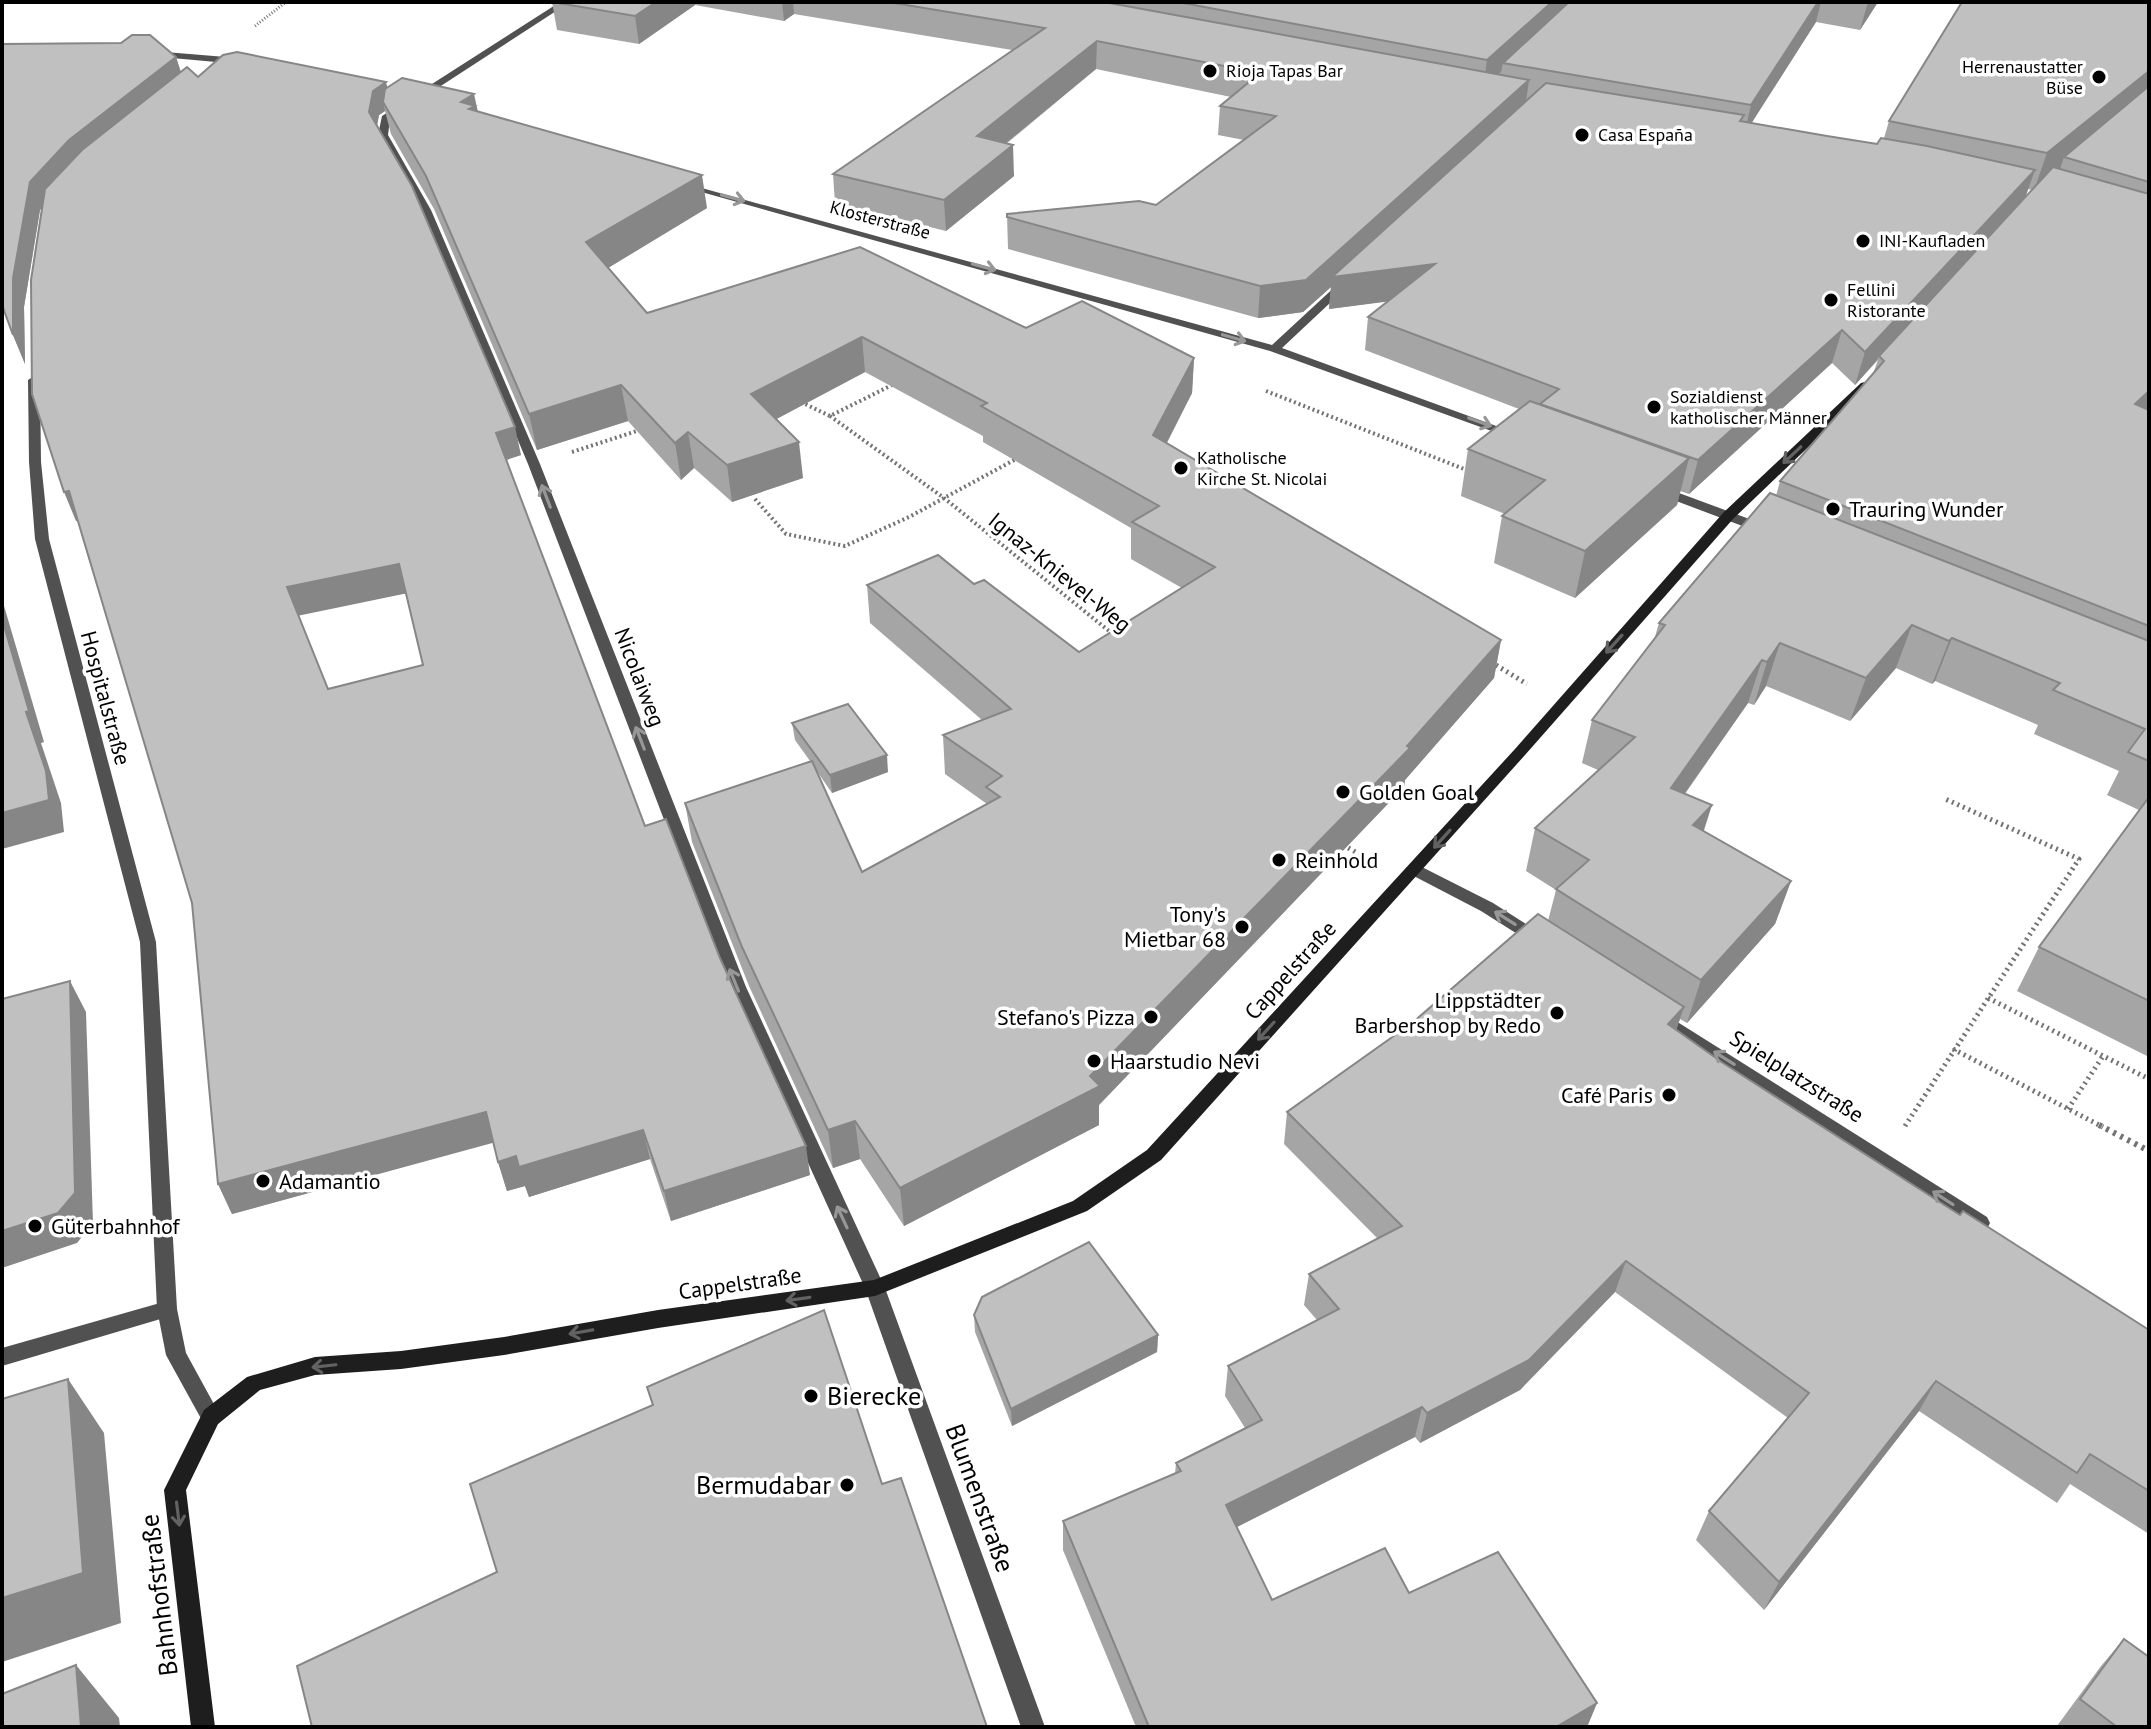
<svg xmlns="http://www.w3.org/2000/svg" width="2151" height="1729" font-family="'PT Sans',sans-serif">
<rect width="100%" height="100%" fill="#fff"/>
<g fill="none" stroke-linecap="round" stroke-linejoin="round">
<polyline stroke="#737373" stroke-width="3" stroke-dasharray="1 2" stroke-linecap="butt" points="255,26 286,2"/>
<g stroke="#737373" stroke-width="4" stroke-dasharray="2 3" stroke-linecap="butt">
<polyline points="1266,391 1469,471"/>
<polyline points="801,402 830,416 896,383"/>
<polyline points="830,416 944,498 1114,635"/>
<polyline points="572,452 643,429"/>
<polyline points="755,499 786,534 845,546 909,517 1016,459"/>
</g>
<g stroke="#737373" stroke-width="5" stroke-dasharray="2 4" stroke-linecap="butt">
<polyline points="1491,662 1527,684"/>
<polyline points="1343,845 1366,858"/>
<polyline points="1988,998 2149,1079"/>
<polyline points="1953,1049 2103,1127"/>
<polyline points="2068,1109 2103,1056"/>
<polyline points="1905,1126 2079,859 1943,798"/>
</g>
<polyline stroke="#737373" stroke-width="6" stroke-dasharray="3 5" stroke-linecap="butt" points="2099,1125 2149,1151"/>
<polygon fill="#515151" fill-rule="evenodd" points="167,1301 174,1303 177,1309 174,1315 2,1366 2,1348"/>
<g fill="#515151" fill-rule="evenodd">
<polygon points="560,2 570,2 390,119 388,135 431,210 540,464 746,987 885,1288 1045,1727 1021,1727 865,1288 728,987 528,464 421,210 378,135 382,116"/>
<polygon points="153,51 238,58 243,61 238,64 150,56 148,54"/>
<polygon points="680,182 1272,345 1339,283 1347,283 1347,287 1282,348 1521,435 1519,438 1511,438 1270,351 680,186"/>
<polygon points="34,376 40,380 41,462 49,539 156,942 177,1309 186,1353 221,1417 218,1424 211,1426 204,1424 166,1355 157,1309 140,942 35,539 29,462 28,380"/>
<polygon points="1660,486 1771,527 1773,530 1771,533 1761,533 1655,493 1654,490"/>
<polygon points="1414,863 1493,903 1545,936 1547,940 1545,944 1533,944 1481,911 1408,873 1406,869"/>
<polygon points="1660,1011 1987,1217 1990,1223 1987,1229 1980,1231 1973,1229 1654,1022 1651,1017 1654,1012"/>
</g>
<polygon fill="#1e1e1e" fill-rule="evenodd" points="1865,382 1869,383 1869,389 1733,519 1525,755 1161,1160 1087,1211 875,1296 658,1328 504,1355 401,1369 315,1375 260,1390 218,1424 186,1490 215,1727 191,1727 164,1490 204,1410 247,1377 315,1357 401,1351 504,1337 658,1310 874,1280 1073,1201 1147,1150 1515,749 1723,513 1861,383"/>
</g>
<g fill="#a5a5a5" fill-rule="evenodd">
<path d="M 552,2 L 1878,2 L 1860,30 L 1816,22 L 1751,123 L 1877,144 L 1884,138 L 1889,121 L 2149,2 L 2149,1057 L 2017,991 L 2039,947 L 2139,810 L 2107,795 L 2119,771 L 2034,734 L 2038,725 L 1935,681 L 1932,684 L 1896,668 L 1850,721 L 1766,686 L 1754,705 L 1748,703 L 1685,794 L 1704,831 L 1791,881 L 1775,924 L 1687,1023 L 1680,1019 L 1676,1030 L 1723,1063 L 1960,1215 L 2149,1330 L 2149,1534 L 2070,1484 L 2057,1503 L 1919,1411 L 1764,1610 L 1696,1540 L 1709,1511 L 1788,1418 L 1615,1292 L 1520,1390 L 1420,1443 L 1415,1437 L 1237,1527 L 1272,1600 L 1409,1593 L 1597,1703 L 1587,1727 L 1136,1727 L 1063,1550 L 1063,1521 L 1175,1474 L 1176,1463 L 1245,1428 L 1225,1396 L 1228,1366 L 1317,1320 L 1304,1305 L 1309,1274 L 1378,1239 L 1284,1144 L 1287,1112 L 1412,1023 L 1548,921 L 1556,890 L 1526,871 L 1535,828 L 1598,770 L 1582,763 L 1592,720 L 1654,640 L 1659,623 L 1776,496 L 1780,481 L 1873,374 L 1878,360 L 1855,385 L 1832,363 L 1689,494 L 1680,491 L 1677,505 L 1575,598 L 1494,563 L 1502,516 L 1505,514 L 1461,496 L 1468,449 L 1519,409 L 1365,350 L 1368,317 L 1388,301 L 1329,309 L 1331,287 L 1303,312 L 1258,318 L 1008,249 L 1007,214 L 1156,205 L 1244,140 L 1218,135 L 1220,106 L 1231,97 L 1096,69 L 1006,144 L 1014,176 L 946,231 L 835,204 L 833,174 L 1012,50 L 794,14 L 784,21 L 695,5 L 639,44 L 557,30 ZM 2028,189 L 2032,190 L 2025,198 Z"/>
<path d="M 2,44 L 176,57 L 181,72 L 198,77 L 387,87 L 478,112 L 707,208 L 608,268 L 647,313 L 1026,328 L 1194,358 L 1192,393 L 1167,443 L 1501,640 L 1494,678 L 1405,780 L 1404,787 L 1099,1105 L 1099,1125 L 904,1226 L 860,1159 L 833,1168 L 749,986 L 692,842 L 685,803 L 810,761 L 795,740 L 792,723 L 888,772 L 832,793 L 816,770 L 862,872 L 987,804 L 945,774 L 943,735 L 982,720 L 870,623 L 867,585 L 974,584 L 1079,652 L 1182,588 L 1131,559 L 1131,528 L 983,442 L 983,436 L 865,372 L 776,419 L 803,478 L 732,502 L 694,468 L 681,480 L 628,421 L 537,450 L 434,209 L 391,134 L 385,111 L 379,115 L 377,126 L 521,455 L 506,460 L 645,826 L 720,958 L 810,1175 L 671,1221 L 650,1159 L 529,1197 L 525,1186 L 507,1191 L 498,1162 L 493,1142 L 232,1214 L 218,1184 L 192,903 L 77,520 L 76,521 L 42,207 L 40,210 L 24,307 L 25,364 L 13,335 ZM 406,593 L 423,665 L 328,689 L 298,615 Z"/>
<polygon points="974,1315 1158,1335 1157,1352 1012,1426 975,1332"/>
<polygon points="2124,1639 2149,1727 2059,1727 2057,1726 2101,1666"/>
</g>
<g fill="#868686">
<polygon points="656,2 695,2 695,5 639,44 635,16"/>
<polygon points="782,2 793,2 794,14 784,21"/>
<polygon points="1552,2 1569,2 1503,63 1501,72 1483,89 1487,60"/>
<polygon points="1818,2 1821,2 1816,22 1744,135 1751,105"/>
<polygon points="1868,2 1878,2 1860,30"/>
<polygon points="1097,41 1096,69 978,166 977,136"/>
<polygon points="176,57 184,83 79,167 40,210 24,307 25,364 13,335 13,278 30,182 69,140"/>
<polygon points="2149,71 2149,95 2064,157 2060,169 2034,190 2047,153"/>
<polygon points="1529,80 1525,109 1435,264 1431,296 1329,309 1331,287 1303,312 1258,318 1260,286"/>
<polygon points="386,82 392,106 383,102 385,111 379,115 375,136 369,112 373,91"/>
<polygon points="474,94 481,126 461,102"/>
<polygon points="1013,145 1014,176 946,231 944,200"/>
<polygon points="2035,170 2024,201 1879,356 1877,360 1855,385 1865,352"/>
<polygon points="702,175 707,208 593,277 586,242"/>
<polygon points="1842,330 1832,363 1689,494 1698,460"/>
<polygon points="862,337 865,372 756,430 751,394"/>
<polygon points="1194,358 1192,393 1152,471 1153,435"/>
<polygon points="621,385 628,421 537,450 529,414"/>
<polygon points="2149,391 2149,414 2135,404"/>
<polygon points="515,427 521,455 503,461 496,433"/>
<polygon points="688,432 694,468 681,480 675,443"/>
<polygon points="799,442 803,478 732,502 727,465"/>
<polygon points="1689,458 1677,505 1575,598 1585,551"/>
<polygon points="69,491 81,520 76,521 64,492"/>
<polygon points="399,564 408,593 297,616 287,587"/>
<polygon points="2,599 44,742 41,743 61,803 64,832 2,849"/>
<polygon points="1912,625 1896,668 1850,721 1866,678"/>
<polygon points="1952,638 1935,681 1932,684 1949,641"/>
<polygon points="1501,640 1494,678 1405,780 1404,787 1099,1105 1099,1125 904,1226 900,1188 1407,746"/>
<polygon points="1780,643 1766,686 1754,705 1767,662"/>
<polygon points="1762,660 1748,703 1658,831 1671,788"/>
<polygon points="887,755 888,772 832,793 830,775"/>
<polygon points="1712,805 1698,849 1693,825"/>
<polygon points="1791,881 1775,924 1687,1023 1701,980"/>
<polygon points="70,981 86,1012 93,1223 77,1243 2,1268 2,1231"/>
<polygon points="1684,1007 1673,1039 1668,1024"/>
<polygon points="486,1112 496,1142 232,1214 218,1184"/>
<polygon points="855,1121 860,1159 833,1168 828,1130"/>
<polygon points="643,1130 650,1159 529,1197 525,1186 507,1191 498,1162 516,1156"/>
<polygon points="806,1146 810,1175 671,1221 664,1191"/>
<polygon points="1626,1261 1615,1292 1520,1390 1420,1443 1427,1413"/>
<polygon points="1158,1335 1157,1352 1012,1426 1011,1409"/>
<polygon points="68,1379 104,1433 121,1623 2,1662 2,1598"/>
<polygon points="1936,1381 1919,1411 1764,1610 1779,1582"/>
<polygon points="1422,1407 1415,1437 1223,1534 1226,1505"/>
<polygon points="76,1665 119,1718 120,1727 81,1727"/>
<polygon points="1597,1703 1587,1727 1556,1727"/>
</g>
<g fill="#c0c0c0" stroke="#868686" stroke-width="2" fill-rule="evenodd">
<polygon points="552,2 656,2 635,16"/>
<polygon points="888,2 1104,2 1529,80 1306,280 1260,286 1007,217 1007,214 1139,201 1156,205 1276,116 1220,106 1260,73 1097,41 977,136 1013,145 944,200 833,174 1045,28"/>
<polygon points="1178,2 1552,2 1487,60"/>
<polygon points="1569,2 1818,2 1751,105 1503,63"/>
<polygon points="1962,2 2149,2 2149,71 2047,153 1889,121"/>
<polygon points="132,35 150,35 176,57 69,140 30,182 13,278 13,335 2,305 2,44 121,43"/>
<path d="M 237,52 L 386,82 L 373,91 L 369,112 L 412,186 L 515,427 L 496,433 L 645,826 L 666,819 L 720,958 L 806,1146 L 664,1191 L 643,1130 L 519,1167 L 516,1156 L 498,1162 L 486,1112 L 218,1184 L 192,903 L 69,491 L 64,492 L 32,394 L 31,280 L 45,189 L 82,150 L 187,67 L 198,77 L 223,55 ZM 399,564 L 423,665 L 328,689 L 287,587 Z"/>
<polygon points="402,78 474,94 461,102 475,106 469,109 702,175 586,242 647,313 860,247 1026,328 1082,301 1194,358 1153,435 1501,640 1407,746 1410,748 1090,1076 1100,1086 900,1188 855,1121 828,1130 742,947 685,803 812,761 862,872 1000,797 986,787 1002,776 943,735 1011,709 867,585 938,555 974,584 984,580 1079,652 1215,567 1132,522 1159,506 981,406 987,403 862,337 751,394 799,442 727,465 688,432 675,443 621,385 529,414 426,176 383,102 385,89"/>
<polygon points="1546,83 1744,115 1740,121 1827,136 1877,144 1881,138 1927,146 2035,170 1865,352 1842,330 1698,460 1540,404 1559,389 1368,317 1435,264 1332,277"/>
<polygon points="2149,86 2149,182 2064,157"/>
<polygon points="2053,167 2149,194 2149,391 2135,404 2149,410 2149,626 1780,481 1884,361 1879,356"/>
<polygon points="1530,401 1689,458 1585,551 1502,516 1545,480 1468,449"/>
<polygon points="1770,493 2149,641 2149,761 2128,752 2145,729 2053,690 2060,683 1952,638 1949,641 1912,625 1866,678 1780,643 1767,662 1762,660 1671,788 1712,805 1693,825 1791,881 1701,980 1556,889 1589,860 1535,828 1635,737 1592,720 1665,625 1659,623"/>
<polygon points="2,619 29,711 26,712 46,771 49,800 2,813"/>
<polygon points="848,704 887,755 830,775 792,723"/>
<polygon points="2149,797 2149,1001 2039,947"/>
<polygon points="1538,914 1684,1007 1668,1024 1723,1063 1960,1215 1963,1211 2149,1330 2149,1491 2090,1454 2077,1473 1936,1381 1779,1582 1709,1511 1809,1393 1626,1261 1529,1360 1427,1413 1422,1407 1226,1505 1272,1600 1385,1548 1409,1593 1498,1552 1597,1703 1556,1727 1149,1727 1063,1521 1181,1471 1176,1463 1262,1420 1228,1366 1339,1309 1309,1274 1402,1226 1287,1112 1412,1023"/>
<polygon points="70,981 75,1193 58,1213 2,1231 2,999"/>
<polygon points="1089,1242 1158,1335 1011,1409 974,1315 982,1297"/>
<polygon points="824,1310 882,1484 901,1478 987,1727 312,1727 297,1666 497,1572 470,1484 653,1405 647,1387"/>
<polygon points="68,1379 83,1573 2,1598 2,1399"/>
<polygon points="2124,1639 2149,1657 2149,1727 2117,1727 2080,1699"/>
<polygon points="76,1665 81,1727 2,1727 2,1694"/>
</g>
<defs><path id="oneway-shaft" d="M-6 0H5M1.5-3L5.5 0L1.5 3" fill="none" stroke-width="1.6" stroke-linecap="round" stroke-linejoin="round" transform="scale(2)"/></defs>
<g stroke="#979797">
<use href="#oneway-shaft" transform="translate(733 198) rotate(15)"/>
<use href="#oneway-shaft" transform="translate(984 267) rotate(15)"/>
<use href="#oneway-shaft" transform="translate(1234 338) rotate(16)"/>
<use href="#oneway-shaft" transform="translate(1480 422) rotate(20)"/>
<use href="#oneway-shaft" transform="translate(546 496) rotate(-111)"/>
<use href="#oneway-shaft" transform="translate(640 738) rotate(-111)"/>
<use href="#oneway-shaft" transform="translate(1505 918) rotate(-148)"/>
<use href="#oneway-shaft" transform="translate(734 980) rotate(-112)"/>
<use href="#oneway-shaft" transform="translate(1724 1058) rotate(-148)"/>
<use href="#oneway-shaft" transform="translate(1943 1198) rotate(-147)"/>
<use href="#oneway-shaft" transform="translate(842 1217) rotate(-115)"/>
</g>
<g stroke="#626262">
<use href="#oneway-shaft" transform="translate(1792 455) rotate(137)"/>
<use href="#oneway-shaft" transform="translate(1614 644) rotate(132)"/>
<use href="#oneway-shaft" transform="translate(1442 839) rotate(132)"/>
<use href="#oneway-shaft" transform="translate(1266 1031) rotate(132)"/>
<use href="#oneway-shaft" transform="translate(798 1299) rotate(172)"/>
<use href="#oneway-shaft" transform="translate(581 1332) rotate(170)"/>
<use href="#oneway-shaft" transform="translate(324 1366) rotate(174)"/>
<use href="#oneway-shaft" transform="translate(178 1514) rotate(83)"/>
</g>
<g fill="#000" stroke="#fff" stroke-width="3">
<circle cx="1210" cy="71" r="8"/>
<circle cx="2099" cy="77" r="8"/>
<circle cx="1582" cy="135" r="8"/>
<circle cx="1863" cy="241" r="8"/>
<circle cx="1831" cy="300" r="8"/>
<circle cx="1654" cy="407" r="8"/>
<circle cx="1181" cy="468" r="8"/>
<circle cx="1833" cy="509" r="8"/>
<circle cx="1343" cy="792" r="8"/>
<circle cx="1279" cy="860" r="8"/>
<circle cx="1242" cy="927" r="8"/>
<circle cx="1557" cy="1013" r="8"/>
<circle cx="1151" cy="1017" r="8"/>
<circle cx="1094" cy="1061" r="8"/>
<circle cx="1669" cy="1095" r="8"/>
<circle cx="263" cy="1181" r="8"/>
<circle cx="35" cy="1226" r="8"/>
<circle cx="811" cy="1396" r="8"/>
<circle cx="847" cy="1485" r="8"/>
</g>
<g text-anchor="middle" stroke-width="7" stroke-linejoin="round" paint-order="stroke">
<g font-size="18" fill="#000" stroke="#fff" text-anchor="start">
<text x="2083" y="73" text-anchor="end">Herrenaustatter<tspan x="2083" dy="21">Büse</tspan></text>
<text x="1226" y="77">Rioja Tapas Bar</text>
<text x="1598" y="141">Casa España</text>
<text x="1879" y="247">INI-Kaufladen</text>
<text x="1847" y="296">Fellini<tspan x="1847" dy="21">Ristorante</tspan></text>
<text x="1670" y="403">Sozialdienst<tspan x="1670" dy="21">katholischer Männer</tspan></text>
<text x="1197" y="464">Katholische<tspan x="1197" dy="21">Kirche St. Nicolai</tspan></text>
</g>
<g font-size="18" fill="#000" stroke="#fff">
<text transform="translate(880 220) rotate(15)" y="6">Klosterstraße</text>
</g>
<g font-size="22" fill="#000" stroke="#fff" text-anchor="start">
<text x="1849" y="517">Trauring Wunder</text>
<text x="1359" y="800">Golden Goal</text>
<text x="1295" y="868">Reinhold</text>
<text x="1226" y="922" text-anchor="end">Tony's<tspan x="1226" dy="25">Mietbar 68</tspan></text>
<text x="1541" y="1008" text-anchor="end">Lippstädter<tspan x="1541" dy="25">Barbershop by Redo</tspan></text>
<text x="1135" y="1025" text-anchor="end">Stefano's Pizza</text>
<text x="1110" y="1069">Haarstudio Nevi</text>
<text x="1653" y="1103" text-anchor="end">Café Paris</text>
<text x="279" y="1189">Adamantio</text>
<text x="51" y="1234">Güterbahnhof</text>
</g>
<g font-size="22" fill="#000" stroke="#fff">
<text transform="translate(1060 572) rotate(39)" y="8">Ignaz-Knievel-Weg</text>
<text transform="translate(640 677) rotate(69)" y="8">Nicolaiweg</text>
<text transform="translate(106 698) rotate(75)" y="8">Hospitalstraße</text>
<text transform="translate(1290 970) rotate(-48)" y="8">Cappelstraße</text>
<text transform="translate(1797 1076) rotate(32)" y="8">Spielplatzstraße</text>
<text transform="translate(740 1283) rotate(-8)" y="8">Cappelstraße</text>
</g>
<g font-size="26" fill="#000" stroke="#fff" text-anchor="start">
<text x="827" y="1405">Bierecke</text>
<text x="831" y="1494" text-anchor="end">Bermudabar</text>
</g>
<g font-size="26" fill="#000" stroke="#fff">
<text transform="translate(980 1498) rotate(70)" y="9">Blumenstraße</text>
<text transform="translate(159 1595) rotate(-97)" y="9">Bahnhofstraße</text>
</g>
</g>
<rect width="2151" height="1729" fill="none" stroke="#000000" stroke-width="8"/>
</svg>
